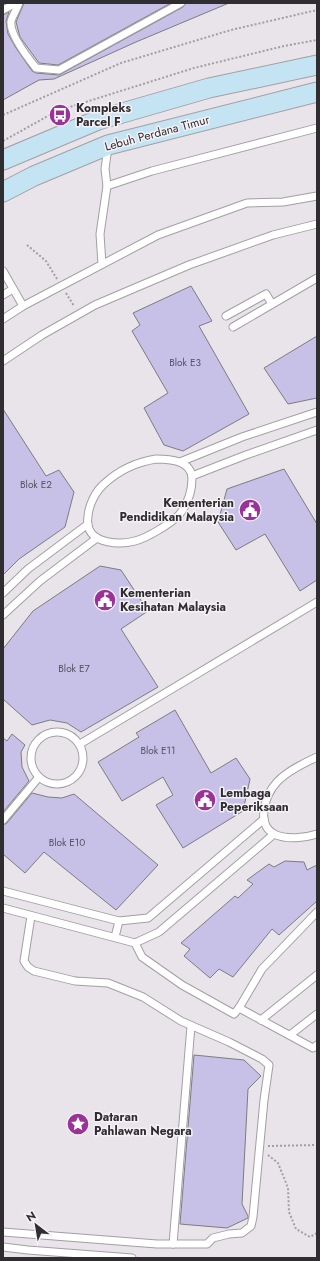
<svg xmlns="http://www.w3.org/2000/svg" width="320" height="1261" font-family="Jost,sans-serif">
<rect width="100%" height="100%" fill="#e8e4e9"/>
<g fill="#c7c1e8" stroke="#7c7c81">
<polygon points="24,3 171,3 58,65 39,63 20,37 16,22"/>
<polygon points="186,3 229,3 136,42 54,79 39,80 3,100 3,15 9,12 6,21 8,34 16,48 32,71 36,73 59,75 183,7"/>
<polygon points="191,286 212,321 199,326 249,414 183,451 164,445 144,408 168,393 132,331 140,325 133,313"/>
<polygon points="317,336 317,398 288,404 264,368"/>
<polygon points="3,409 46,476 59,470 74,492 65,527 19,559 3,575"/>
<polygon points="284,469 317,524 317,580 300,591 265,534 236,550 218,522 227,489"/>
<polygon points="100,566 121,570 148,611 121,629 158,687 81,732 67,723 50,720 32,725 3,699 3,649 33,611"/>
<polygon points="175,710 211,773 236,758 250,779 243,811 183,848 156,805 173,795 163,777 122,801 98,762 139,737 136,733"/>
<polygon points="12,734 25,745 21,752 22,767 29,781 3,812 3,738 7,741"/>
<polygon points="32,793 48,797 62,798 74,794 158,865 116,910 44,852 25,873 3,854 3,825 7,823"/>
<polygon points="285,861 304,862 307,870 317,865 317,901 279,935 272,929 233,977 219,969 210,978 184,956 190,949 181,943 235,896 238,898 253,884 247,880 269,864 274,867"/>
<polygon points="194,1055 244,1060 261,1076 248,1089 242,1204 248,1216 248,1218 227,1228 180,1224"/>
</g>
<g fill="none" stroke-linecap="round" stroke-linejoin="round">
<g stroke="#a39fa4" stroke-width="9">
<g id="service">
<path d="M 19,3 C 17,9 13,15 11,21 C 9,34 28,58 36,68 L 59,70 L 181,3"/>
<polyline points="3,10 16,3"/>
<polyline points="108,147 105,169 107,186 152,171 317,128"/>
<polyline points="102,264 100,234 107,186"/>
<polyline points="3,271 23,306"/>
<polyline points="3,295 13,289"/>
<polyline points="226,316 266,294 272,304"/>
<polyline points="3,319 23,306 158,235 247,203 283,202 317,196"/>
<polyline points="233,327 317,278"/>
<polyline points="3,361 42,335 95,305 189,265 273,235 317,224"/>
<path d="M 156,459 C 169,459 191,460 192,478 C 192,491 187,505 179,515 C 170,524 147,538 135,541 C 120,545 91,544 88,525 C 87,522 88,518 88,516 C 89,504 96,491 104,484 C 118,471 137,462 156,459 Z"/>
<polyline points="180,462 242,437 317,412"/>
<polyline points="192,476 246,455 317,430"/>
<polyline points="3,593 28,569 88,524"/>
<polyline points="3,615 40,581 97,538"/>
<circle cx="57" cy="758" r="26"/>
<polyline points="80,744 317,602"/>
<path d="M 317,757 C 304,763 287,771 277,782 C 266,794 255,823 274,834 C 286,840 305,838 317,834"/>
<polyline points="3,820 39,777"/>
<polyline points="3,891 119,921 148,918 264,819"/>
<polyline points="3,908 135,943 159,932 274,834"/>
<polyline points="115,937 119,921"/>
<polyline points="135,943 142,957 182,985 234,1014 239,1008 262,969 317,912"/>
<polyline points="239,1008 313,1048 317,1045"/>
<polyline points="261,1020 317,975"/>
<polyline points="290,1035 317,1014"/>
<polyline points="3,1232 157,1244 207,1244 213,1238 229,1234 242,1233 251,1226 253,1217 264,1100 269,1065 262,1059 229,1042 181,1021 143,997 108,983 75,981 34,971 28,967 24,961 31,916"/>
<polyline points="173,1244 191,1026"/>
<polyline points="3,1247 28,1250 132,1258"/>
</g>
</g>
<g stroke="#a39fa4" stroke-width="21">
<g id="secondary">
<polyline points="3,160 98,120 209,88 317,65"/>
<polyline points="3,192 34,176 108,145 317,92"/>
</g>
</g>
<g stroke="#a29fa3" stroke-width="2" stroke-dasharray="2 2" stroke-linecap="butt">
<polyline points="3,115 121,63 231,30 317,10"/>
<polyline points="3,141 57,111 194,68 284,46 317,40"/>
<polyline points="27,245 46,261 57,279"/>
<polyline points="66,293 74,306"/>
<polyline points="268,1146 317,1145"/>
<polyline points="268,1155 278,1163 288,1188 289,1212 296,1229 310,1237 317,1233"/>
</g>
<use href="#service" stroke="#fff" stroke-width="7"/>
<use href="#secondary" stroke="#c4e4f4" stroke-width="19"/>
</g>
<defs>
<g id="bus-disc" transform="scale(1.15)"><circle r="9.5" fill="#9a3397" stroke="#f5f1f6"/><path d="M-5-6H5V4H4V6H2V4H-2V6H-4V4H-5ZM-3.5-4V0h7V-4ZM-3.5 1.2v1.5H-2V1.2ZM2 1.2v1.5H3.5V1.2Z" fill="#fff"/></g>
<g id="civic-disc" transform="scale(1.15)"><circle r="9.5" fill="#9a3397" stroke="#f5f1f6"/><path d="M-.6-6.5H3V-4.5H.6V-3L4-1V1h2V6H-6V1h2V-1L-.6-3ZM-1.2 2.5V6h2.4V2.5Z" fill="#fff"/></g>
<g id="sight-disc" transform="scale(1.15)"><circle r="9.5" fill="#9a3397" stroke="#f5f1f6"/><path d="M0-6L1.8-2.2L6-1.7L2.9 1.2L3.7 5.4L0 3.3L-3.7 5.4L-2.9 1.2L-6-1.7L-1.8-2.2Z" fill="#fff"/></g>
</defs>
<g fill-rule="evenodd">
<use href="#bus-disc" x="60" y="115"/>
<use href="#civic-disc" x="250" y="510"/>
<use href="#civic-disc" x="105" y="600"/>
<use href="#civic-disc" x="205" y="800"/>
<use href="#sight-disc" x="78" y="1124"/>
</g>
<g text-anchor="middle" stroke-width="3" stroke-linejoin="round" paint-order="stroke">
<g font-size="10" fill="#55525d">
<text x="185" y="366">Blok E3</text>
<text x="36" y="488">Blok E2</text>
<text x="74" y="672">Blok E7</text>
<text x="158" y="754">Blok E11</text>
<text x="67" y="846">Blok E10</text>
</g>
<g font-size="12" font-weight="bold" fill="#2f2d2f" stroke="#f5f1f6" text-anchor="start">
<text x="76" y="112">Kompleks<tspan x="76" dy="14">Parcel F</tspan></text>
<text x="234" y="507" text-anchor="end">Kementerian<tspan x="234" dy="14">Pendidikan Malaysia</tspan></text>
<text x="120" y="597">Kementerian<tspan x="120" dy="14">Kesihatan Malaysia</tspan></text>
<text x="220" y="797">Lembaga<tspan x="220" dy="14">Peperiksaan</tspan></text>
<text x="94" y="1121">Dataran<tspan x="94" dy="14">Pahlawan Negara</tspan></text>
</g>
<g font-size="12" fill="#2f2d2f" stroke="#f5f1f6">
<text transform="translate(157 133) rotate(-15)" y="4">Lebuh Perdana Timur</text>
</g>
</g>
<rect width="320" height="1261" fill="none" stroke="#2f2d2f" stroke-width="8"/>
<g transform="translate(36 1225) rotate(329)" stroke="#f5f1f6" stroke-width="3" paint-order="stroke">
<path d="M0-3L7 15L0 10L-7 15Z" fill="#2f2d2f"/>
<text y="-6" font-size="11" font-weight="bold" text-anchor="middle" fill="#2f2d2f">N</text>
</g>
</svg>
